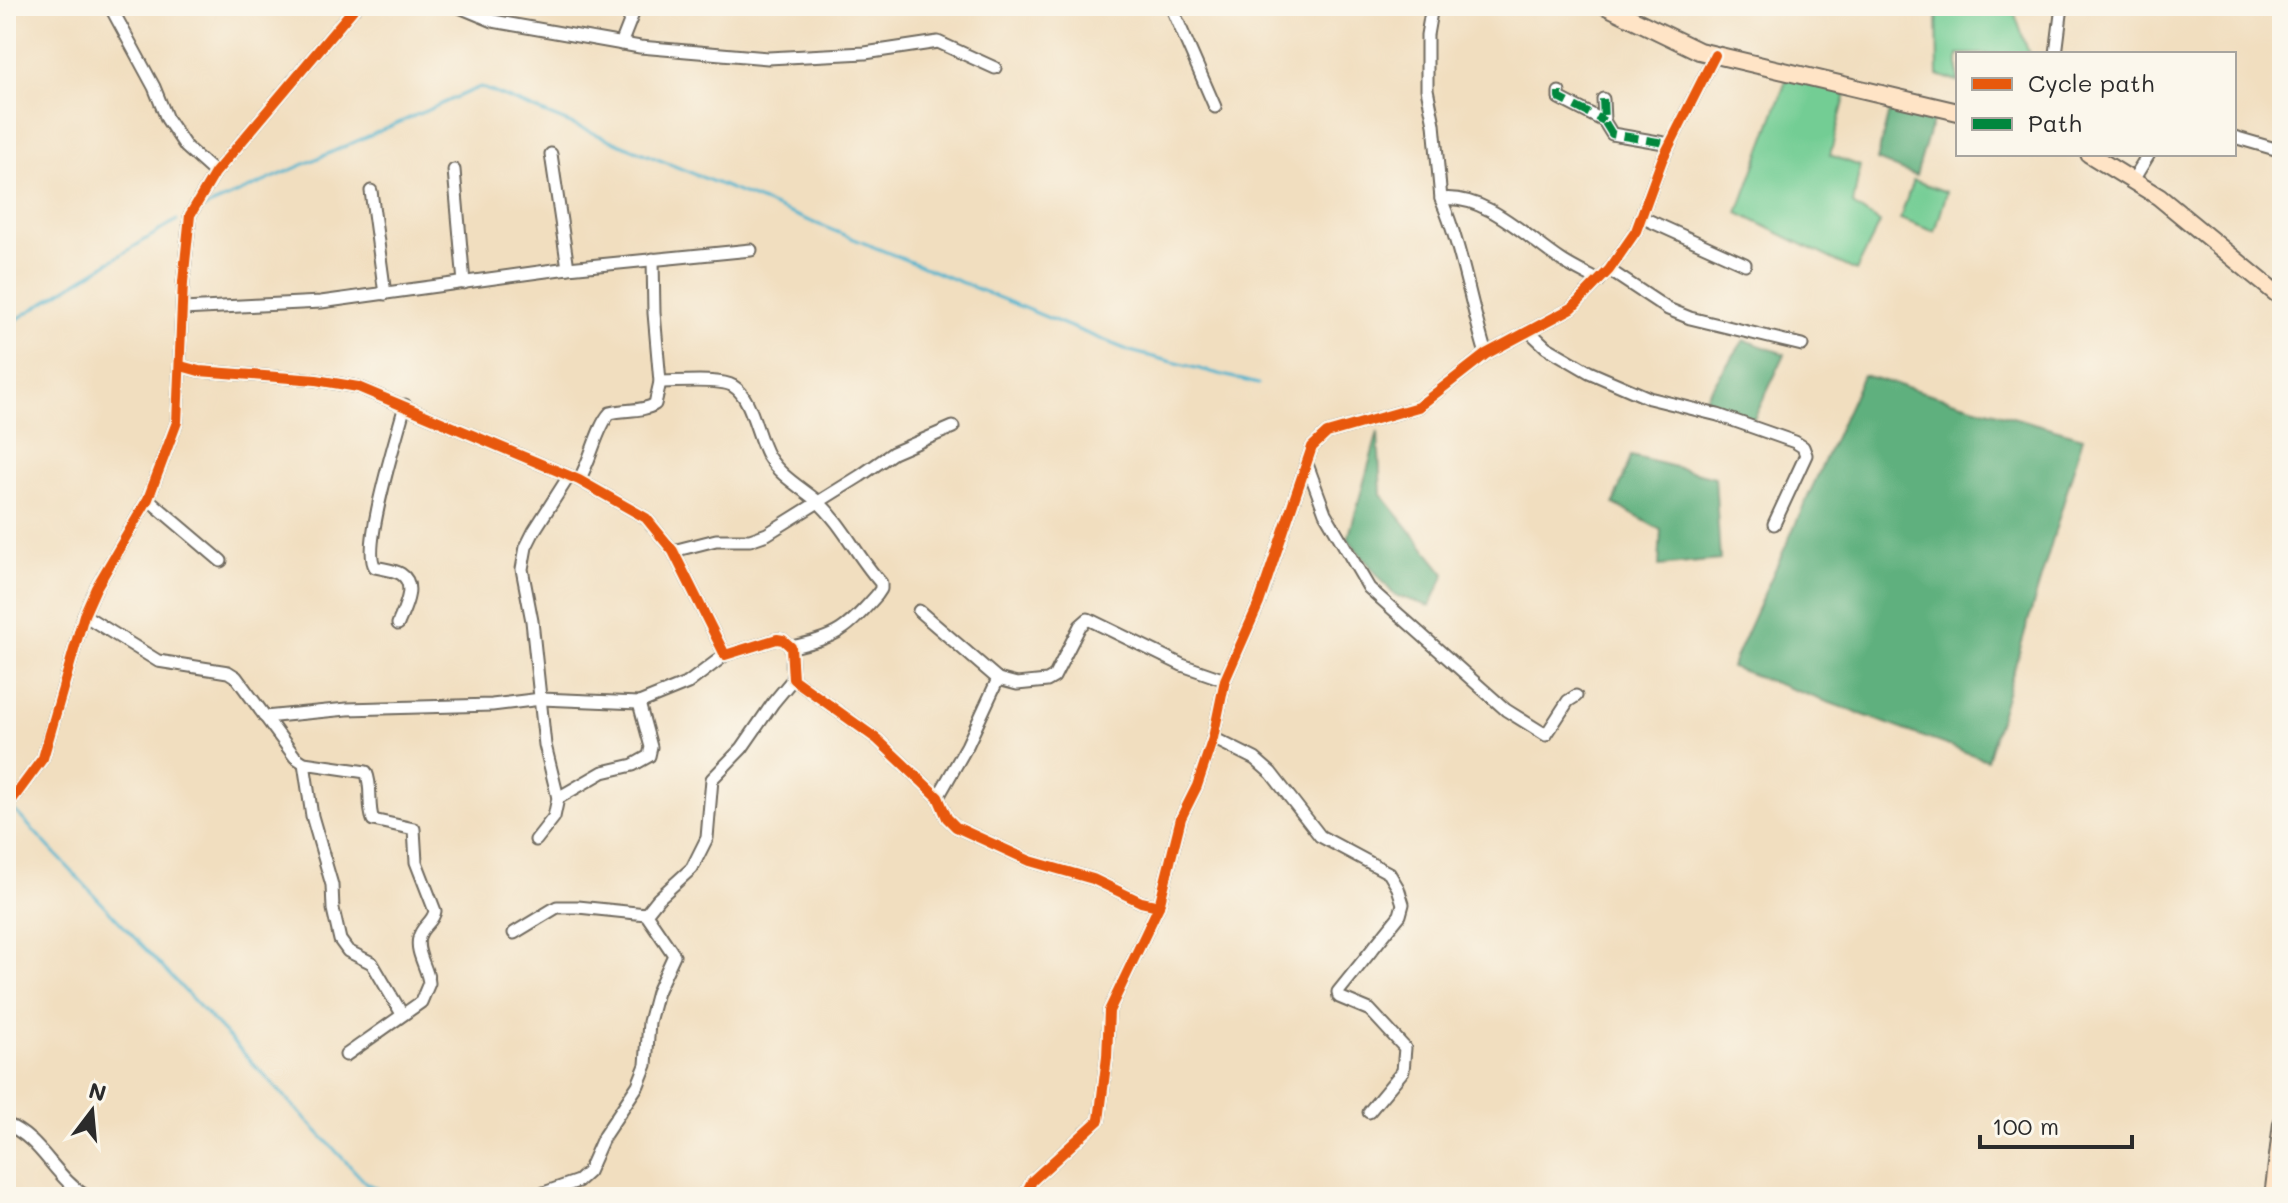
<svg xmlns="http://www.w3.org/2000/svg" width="2288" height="1203" font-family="Mali,sans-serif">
<rect width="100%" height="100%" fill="#fbf7ec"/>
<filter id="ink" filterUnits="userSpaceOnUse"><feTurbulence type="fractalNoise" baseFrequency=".0125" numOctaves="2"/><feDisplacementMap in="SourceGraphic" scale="16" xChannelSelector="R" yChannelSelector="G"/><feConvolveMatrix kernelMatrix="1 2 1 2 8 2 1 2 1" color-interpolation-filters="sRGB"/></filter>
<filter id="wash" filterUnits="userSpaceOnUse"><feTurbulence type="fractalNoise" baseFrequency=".006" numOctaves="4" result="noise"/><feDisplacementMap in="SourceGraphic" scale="32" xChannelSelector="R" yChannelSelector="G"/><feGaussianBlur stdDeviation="1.8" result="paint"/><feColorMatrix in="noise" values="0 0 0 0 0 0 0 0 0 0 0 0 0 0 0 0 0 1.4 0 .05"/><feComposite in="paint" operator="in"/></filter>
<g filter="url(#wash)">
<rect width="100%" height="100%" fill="#f1debf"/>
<g fill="#73cd94" stroke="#4f7c60" stroke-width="2">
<polygon points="1937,6 2012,6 2029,54 1958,54 1958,82 1938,75"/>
<polygon points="1787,78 1846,94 1830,155 1860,166 1853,205 1880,223 1856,271 1738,213"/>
<polygon points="1913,180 1947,192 1935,232 1900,219"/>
</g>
<g fill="#5eb07e" stroke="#446e54" stroke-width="2">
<polygon points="1891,103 1934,115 1916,176 1877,160"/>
<polygon points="1744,340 1785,354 1754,419 1702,402"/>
<polygon points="1863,375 2083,437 1987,760 1731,667"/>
<polygon points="1378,432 1381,494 1445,574 1430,606 1394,595 1348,539"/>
<polygon points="1631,456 1715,477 1720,560 1659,566 1661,530 1614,504"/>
</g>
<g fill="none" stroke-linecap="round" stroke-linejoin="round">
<g stroke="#4eb2cd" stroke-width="3">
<polyline points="200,210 480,87 1130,351 1258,384"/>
<polyline points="6,326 177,220"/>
<polyline points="15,811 366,1183 394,1197"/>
</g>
</g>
</g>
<g filter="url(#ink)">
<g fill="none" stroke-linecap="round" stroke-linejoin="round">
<g stroke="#706a5f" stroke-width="15">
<g id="minor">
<polyline points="6,6 7,8"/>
<polyline points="110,6 154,87 167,119 186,147 215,173"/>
<polyline points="457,6 493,21 640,47 768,58 865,53 938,42 995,68"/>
<polyline points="1171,6 1215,107"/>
<polyline points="1432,6 1427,35 1427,89 1434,124 1441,199"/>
<polyline points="621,44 636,6"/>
<polyline points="2056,54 2062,6"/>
<polyline points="1559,92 1559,98 1604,121"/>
<polyline points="1603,99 1604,121 1612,134 1670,144"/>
<polyline points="2234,137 2282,151"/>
<polyline points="551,154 568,268"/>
<polyline points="454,170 464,283"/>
<polyline points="2133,180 2149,154"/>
<polyline points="371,191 385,294"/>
<polyline points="1641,217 1745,264"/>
<polyline points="1609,270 1668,309 1690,318 1802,345"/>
<polyline points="183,309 321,302 568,268 751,250"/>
<polyline points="1529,331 1546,347 1589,372 1649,398 1718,415 1795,442 1803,447 1806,455 1774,524"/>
<path d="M 1486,354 C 1470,302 1462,248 1441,199 C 1486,194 1526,237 1561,260 C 1573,268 1586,274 1599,281"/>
<polyline points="181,366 199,371 316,380 358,387 579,480 646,518 673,551 725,655 777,639 783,640 791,647 793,679 877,739 938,797 947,818 956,827 1030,861 1093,879 1141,902 1159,906"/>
<path d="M 660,382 C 677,382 721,378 733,386 C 752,397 756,435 768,456 C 780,476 799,486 817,501 C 842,523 858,558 881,583 L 881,589 L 877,595 C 847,629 837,638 791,647"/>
<polyline points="1307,464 1325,513 1369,588 1506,710 1546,735 1568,701 1576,696"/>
<path d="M 579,480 C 591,460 597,427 610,413 C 624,409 643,412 655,404 L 660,382 L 654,313 L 653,259"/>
<polyline points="148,499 221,561"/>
<polyline points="673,551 716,540 750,540 767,534 860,476 893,453 953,427"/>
<polyline points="919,611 998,679 1017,684 1047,681 1054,677 1080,626 1088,619 1182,665 1225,680"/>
<path d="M 84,615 L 158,661 L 228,672 L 236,677 L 295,757 L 304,763 L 366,772 C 373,787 367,805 373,820 L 414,829 L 416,862 L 435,911 C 433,923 421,926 419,938 C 415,952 428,969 429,983 L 421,1002 L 346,1055"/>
<path d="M 398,624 C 403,611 418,585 401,574 C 395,570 383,569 375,567 C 361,548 398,433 405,405"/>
<polyline points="265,717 347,709 492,705 541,699 639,703 688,683 725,655"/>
<polyline points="1213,738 1255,759 1271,773 1320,836 1389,873 1398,888 1403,904 1400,915 1338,992 1339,997 1370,1010 1405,1048 1403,1071 1369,1112"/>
<polyline points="304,763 312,816 332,885 333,909 340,940 348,951 372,963 402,1014"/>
<polyline points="938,797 967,746 998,679"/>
<polyline points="558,798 603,772 633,765 649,756 651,747 639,703"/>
<polyline points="6,808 43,758 84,615 96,588 148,499 177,422 183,282 190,215 215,173 356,6"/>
<polyline points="536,840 554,817 558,798 545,745 532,621 522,569 526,547 534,531 569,476"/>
<polyline points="514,933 557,907 578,907 646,914"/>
<path d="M 6,1124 C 42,1139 54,1177 87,1197"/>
<polyline points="538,1195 578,1181 588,1172 604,1136 638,1085 646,1065 649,1022 657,992 674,955 646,914 658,899 692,868 707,838 712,779 742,748 773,703 793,679"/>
<polyline points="1024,1197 1032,1181 1099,1120 1107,1057 1109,1011 1159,906 1181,818 1197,786 1213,738 1225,680 1259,603 1312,447 1327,433 1418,407 1486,354 1572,308 1609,270 1636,231 1662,160 1715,55"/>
</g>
</g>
<g stroke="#706a5f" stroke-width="20">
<g id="secondary">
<polyline points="1606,6 1699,51 1958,112"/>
<polyline points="2089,154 2159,197 2282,298"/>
<polyline points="2273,1197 2282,1123"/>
</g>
</g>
<use href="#minor" stroke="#fff" stroke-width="11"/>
<use href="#secondary" stroke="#ffe4c6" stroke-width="16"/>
<g stroke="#00873e" stroke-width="8" stroke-dasharray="16 8" stroke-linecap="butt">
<polyline points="1559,92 1559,98 1604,121"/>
<polyline points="1603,99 1604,121 1612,134 1670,144"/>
</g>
<g stroke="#fbf7ec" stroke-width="15">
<g id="cycleway">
<polyline points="181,366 199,371 316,380 358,387 579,480 646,518 673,551 725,655 777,639 783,640 791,647 793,679 877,739 938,797 947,818 956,827 1030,861 1093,879 1141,902 1159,906"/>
<polyline points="6,808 43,758 84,615 96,588 148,499 177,422 183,282 190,215 215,173 356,6"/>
<polyline points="1024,1197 1032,1181 1099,1120 1107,1057 1109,1011 1159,906 1181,818 1197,786 1213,738 1225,680 1259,603 1312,447 1327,433 1418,407 1486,354 1572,308 1609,270 1636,231 1662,160 1715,55"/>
</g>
</g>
<use href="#cycleway" stroke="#e8590c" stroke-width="10"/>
</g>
</g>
<rect width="2288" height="1203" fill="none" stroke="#fbf7ec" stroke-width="32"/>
<rect x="1956" y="52" width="280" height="104" fill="#fbf7ec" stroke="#a8a59f" stroke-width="2"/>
<rect x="1972" y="78" width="40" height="12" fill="#e8590c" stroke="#a8a59f" stroke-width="2"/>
<text x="2028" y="92" font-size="24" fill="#2b2b2b">Cycle path</text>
<rect x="1972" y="118" width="40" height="12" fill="#00873e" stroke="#a8a59f" stroke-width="2"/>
<text x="2028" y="132" font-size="24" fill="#2b2b2b">Path</text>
<g transform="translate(92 1111) rotate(16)" stroke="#fbf7ec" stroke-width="6" paint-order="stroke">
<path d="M0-6L14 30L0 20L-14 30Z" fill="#2b2b2b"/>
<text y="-12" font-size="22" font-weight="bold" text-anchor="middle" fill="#2b2b2b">N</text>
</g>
<path d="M1980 1135v12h152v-12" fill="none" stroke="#2b2b2b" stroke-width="4"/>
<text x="1992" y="1135" font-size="24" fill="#2b2b2b" stroke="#fbf7ec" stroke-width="6" paint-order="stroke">100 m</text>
</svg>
